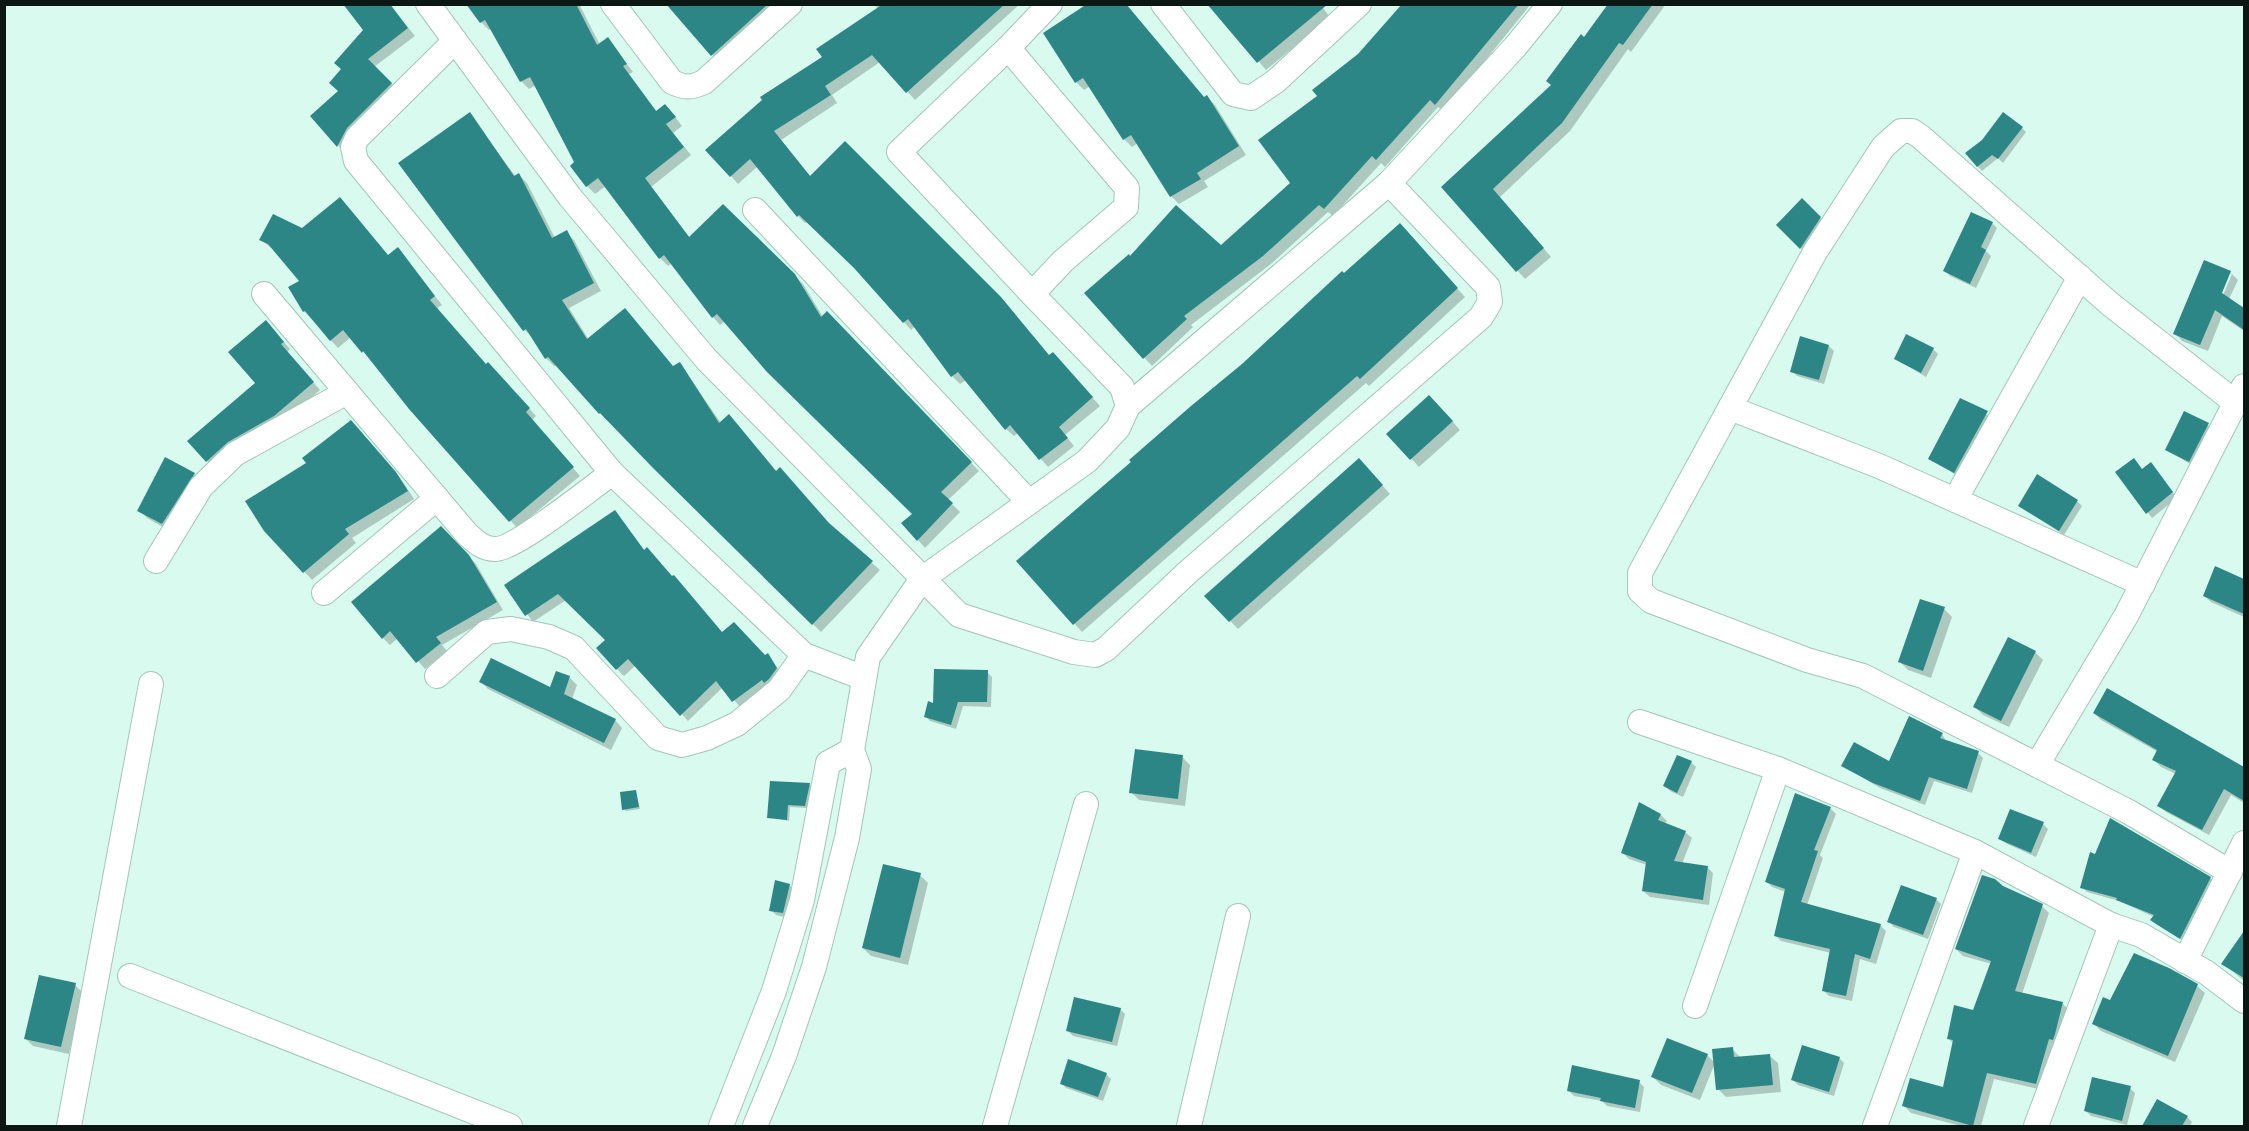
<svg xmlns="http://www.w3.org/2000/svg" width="2249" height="1131" font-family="'Archivo Narrow',sans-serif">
<rect width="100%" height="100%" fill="#d9fbef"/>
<g fill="#0003">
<polygon points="389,4 415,36 374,67 399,91 345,153 312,116 340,92"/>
<polygon points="468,4 579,4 600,45 608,39 633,72 629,74 657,112 673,114 682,126 673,133 691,155 651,187 690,238 723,206 803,284 823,317 827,313 979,471 948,500 960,512 925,548 918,540 914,514 725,321 720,325 713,317 672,263 668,266 660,258 606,186 595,194 587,186 572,166 576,163 536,85 529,89 521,81 491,28 489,30 481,22"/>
<polygon points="667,4 785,4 720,63"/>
<polygon points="874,4 1020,4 915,100 880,62 832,95 837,103 781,140 811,177 1050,357 1061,362 1100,406 1065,435 1074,446 1048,467 1018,433 1014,436 1006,429 966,380 960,384 952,376 915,326 911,330 857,269 808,222 805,223 798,216 758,166 738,184 731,176 824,58 878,9"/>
<polygon points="1126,4 1205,99 1207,97 1215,105 1246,155 1204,181 1208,187 1179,204 1172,197 1138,143 1132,147 1124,139 1090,86 1084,90 1076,82 1084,8 1081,5"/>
<polygon points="1210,4 1320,4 1330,17 1266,70"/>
<polygon points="1531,4 1444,111 1438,107 1385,167 1381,163 1333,216 1328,212 1271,264 1191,325 1193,327 1152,366 1086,293 1221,247 1292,183 1319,97 1406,5"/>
<polygon points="1609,4 1666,4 1631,52 1628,49 1570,131 1500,197 1551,257 1525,279 1443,187 1552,86"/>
<polygon points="469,114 516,177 519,175 527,183 555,238 566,232 574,240 601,291 569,308 589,340 674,368 680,364 721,423 737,424 777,472 832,528 880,570 821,632 600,413 557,365 554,366 546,358 533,337 524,330"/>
<polygon points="2022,128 2026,132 2003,163 1998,158 1982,171 1967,154 1983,141"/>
<polygon points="1802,200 1825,223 1806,253 1778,225"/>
<polygon points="1992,223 1997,228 1986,251 1991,256 1976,288 1950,276 1945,271"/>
<polygon points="302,230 389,256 398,249 442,305 437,308 487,366 496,372 536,416 532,420 580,476 517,528 351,337 338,348 304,311 301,282 275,251 261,240"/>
<polygon points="1407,233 1465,297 1369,386 1366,383 1082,632 1018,561 1344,275"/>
<polygon points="2205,262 2232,274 2228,274 2218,299 2221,300 2232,274 2238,280 2229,299 2244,309 2244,331 2222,316 2208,351 2182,341 2175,333"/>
<polygon points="273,329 290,349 287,352 320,390 282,423 214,468 189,441 257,383"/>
<polygon points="1829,346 1834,351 1824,384 1797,376 1792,371"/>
<polygon points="1933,349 1938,354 1926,377 1896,359"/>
<polygon points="1960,400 1992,418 1959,477 1930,458"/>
<polygon points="1437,404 1460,430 1419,467 1388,434"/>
<polygon points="2208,425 2213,430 2194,466 2166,450"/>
<polygon points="359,430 403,482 414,499 352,538 356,543 312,580 266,530"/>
<polygon points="2151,464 2177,498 2152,518 2117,473 2143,470"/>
<polygon points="1367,468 1390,494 1238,629 1206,596"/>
<polygon points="194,474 202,482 170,531 147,518 139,510"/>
<polygon points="2077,501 2082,506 2064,535 2020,506"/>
<polygon points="615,512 645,551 723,634 765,657 768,655 783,676 740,707 723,687 688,721 636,665 624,676 617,669 607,640 566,600 533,622 506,586"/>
<polygon points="441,528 476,564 503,610 442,645 447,651 425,669 398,638 390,645 383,638"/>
<polygon points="2216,568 2244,580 2244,617 2211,602 2204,596"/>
<polygon points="1944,609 1952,617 1931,678 1908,670 1900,662"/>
<polygon points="2035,652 2043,660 2009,727 1983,715 1975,707"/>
<polygon points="987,672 992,677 991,707 963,706 956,729 930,721 925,716 934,705"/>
<polygon points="569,677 577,685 572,699 615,720 622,728 611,750 488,689 481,682 551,689"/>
<polygon points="2108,690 2244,769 2244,803 2231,795 2209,835 2166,812 2159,806 2176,774 2161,767 2154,760 2158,752 2101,720 2094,713"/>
<polygon points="1942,734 1946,741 1978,753 1983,758 1972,793 1934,781 1925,805 1880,788 1843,766 1890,763"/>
<polygon points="1182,757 1190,765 1185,806 1139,800 1131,792"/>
<polygon points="1691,762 1696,767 1683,797 1670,791 1665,786"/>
<polygon points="809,784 811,786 807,808 790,807 789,821 769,817"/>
<polygon points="636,792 640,809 626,811 623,809"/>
<polygon points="1640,804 1661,815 1667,821 1665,824 1685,832 1692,838 1682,864 1707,867 1713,873 1709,905 1650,897 1643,891 1647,865 1629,859 1622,852"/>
<polygon points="1830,808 1836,814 1820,855 1823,858 1807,905 1880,925 1886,931 1876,964 1860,959 1852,1001 1829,996 1824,991 1831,953 1781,941 1775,935 1786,892 1772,887 1767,882"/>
<polygon points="2043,824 2048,829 2036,857 2005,843 2000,838"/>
<polygon points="920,875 928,883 908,965 871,956 863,948"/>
<polygon points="2210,878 2215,884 2186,942 2157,925 2152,920 2154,917 2119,901 2087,892 2082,887"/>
<polygon points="789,885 794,890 788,918 776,915 771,910"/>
<polygon points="2002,887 2042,906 2049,913 2022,994 2062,1003 2069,1010 2043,1090 1994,1079 1981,1126 1961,1126 1911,1113 1904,1106 1944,1089 1954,1044 1948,1038 1974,1011 1992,964 1963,956 1956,949"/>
<polygon points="1936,899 1941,904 1928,939 1894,927 1889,922"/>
<polygon points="2244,934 2244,981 2223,963"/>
<polygon points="2135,955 2197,986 2205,993 2175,1062 2101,1031 2094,1024 2111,1002"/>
<polygon points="75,985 83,993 69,1054 33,1046 25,1038"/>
<polygon points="1120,1009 1125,1014 1117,1046 1073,1036 1068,1031"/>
<polygon points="1732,1049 1740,1057 1770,1056 1778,1063 1781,1092 1726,1097 1718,1089"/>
<polygon points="1707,1055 1715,1063 1700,1100 1661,1085 1653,1077"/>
<polygon points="1839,1058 1844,1063 1834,1096 1798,1085 1793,1080"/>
<polygon points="1106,1074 1111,1079 1103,1101 1066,1088 1061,1083"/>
<polygon points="1639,1082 1644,1087 1640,1112 1607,1106 1602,1101 1574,1096 1569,1091"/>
<polygon points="2130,1088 2135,1093 2127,1125 2091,1116 2086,1111"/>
<polygon points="2157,1101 2187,1117 2192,1122 2190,1126 2143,1126"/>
</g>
<g fill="#2d8686">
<polygon points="343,4 390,4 408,28 368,59 392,83 347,128 337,147 310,116 338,91 329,83 341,69 334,63 363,30"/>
<polygon points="466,4 576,4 597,45 608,37 627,64 623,66 656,111 665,104 676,117 666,124 684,147 645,178 689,237 723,204 795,274 821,317 827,311 972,462 941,492 953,503 917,541 901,523 912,514 767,372 717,314 712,318 664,255 659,259 598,178 586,187 570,166 574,162 530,77 520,82 485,20 480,23"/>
<polygon points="666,4 768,4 711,56"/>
<polygon points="883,4 1005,4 906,93 872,55 825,86 831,95 774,131 810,176 845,141 1001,297 1049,355 1053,352 1093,397 1059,427 1068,438 1039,460 1010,425 1005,430 958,372 951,377 908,319 903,323 854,268 799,215 797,217 750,159 730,177 705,150 762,100 760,97 822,57 816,49"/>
<polygon points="1087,4 1126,4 1204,97 1207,95 1239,146 1197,173 1201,179 1170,197 1131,135 1123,140 1083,78 1075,83 1043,33"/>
<polygon points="1207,4 1328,4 1257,63"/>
<polygon points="1402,4 1519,4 1435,105 1430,100 1376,160 1372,156 1324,209 1319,205 1263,256 1184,316 1187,319 1143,359 1084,293 1129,254 1130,256 1176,205 1221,245 1290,183 1258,140 1317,96 1312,90 1358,54"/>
<polygon points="1608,4 1653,4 1623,45 1619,43 1562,123 1493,189 1544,248 1516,272 1441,187 1551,85 1546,81 1581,34 1584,37"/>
<polygon points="470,112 514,176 519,173 552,238 567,230 594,283 562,300 587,339 625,308 673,366 680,362 719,423 729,414 776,471 780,467 829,523 873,561 812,625 653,468 600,413 599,414 548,357 545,359 526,329 523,331 398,163"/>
<polygon points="2003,112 2023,127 1998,159 1992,155 1977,167 1965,153 1982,140"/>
<polygon points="340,197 388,255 398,247 435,296 430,300 486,364 488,362 530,408 526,412 574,467 509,522 409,409 363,351 362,353 343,330 330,341 305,311 303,312 288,287 299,281 268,244 259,240 273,214 302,228"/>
<polygon points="1802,198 1821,217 1800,249 1776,225"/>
<polygon points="1971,212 1993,222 1981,247 1986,250 1970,284 1943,271"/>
<polygon points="1400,223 1458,288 1360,379 1357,376 1073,625 1016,561 1131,462 1129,460 1191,406 1242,364 1342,271 1344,273"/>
<polygon points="2204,260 2231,271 2222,293 2244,308 2244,330 2215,310 2200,345 2173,334"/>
<polygon points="266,320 284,342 281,344 314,382 274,416 228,442 206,462 187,441 255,383 228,352"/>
<polygon points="1906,334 1934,348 1921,373 1894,359"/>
<polygon points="1800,336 1829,345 1819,380 1790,372"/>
<polygon points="1429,395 1453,421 1410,460 1386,434"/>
<polygon points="1960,398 1988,411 1954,473 1928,459"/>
<polygon points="2184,411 2209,423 2189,462 2165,450"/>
<polygon points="351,420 396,472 408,491 345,529 349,534 303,573 264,531 245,501 306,463 302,458"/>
<polygon points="165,457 195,473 162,524 137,511"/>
<polygon points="1359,458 1383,485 1229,622 1204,596"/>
<polygon points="2134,458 2142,469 2151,462 2173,492 2146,514 2115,472"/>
<polygon points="2037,474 2078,500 2059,531 2018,506"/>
<polygon points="615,510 644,550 647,547 672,576 674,575 722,632 734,622 765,655 768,653 777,668 769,679 764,683 762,680 732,702 716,681 680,716 628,659 616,670 596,648 605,640 558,594 525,616 504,585"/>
<polygon points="441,526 469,555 497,602 436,637 441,643 416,663 390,631 382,639 351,602"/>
<polygon points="2215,566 2244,579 2244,614 2203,596"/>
<polygon points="1920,599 1945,607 1923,671 1898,662"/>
<polygon points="2008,637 2036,651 2001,721 1973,707"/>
<polygon points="491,658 550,687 556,671 570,676 564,694 616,719 604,743 479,682"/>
<polygon points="934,669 988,670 987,702 958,702 951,725 924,717 928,701 933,703"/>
<polygon points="2107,688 2244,767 2244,801 2224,789 2202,830 2157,806 2176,771 2152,760 2157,750 2093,713"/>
<polygon points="1909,716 1943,733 1940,738 1979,751 1967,789 1929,777 1920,801 1873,783 1841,766 1854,742 1889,761"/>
<polygon points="1135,749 1183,755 1178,799 1129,793"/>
<polygon points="1677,755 1692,761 1677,793 1663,786"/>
<polygon points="770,781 810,783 805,806 788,805 787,820 767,818"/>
<polygon points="636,790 639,807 622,810 620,792"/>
<polygon points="1795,793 1831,807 1814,850 1818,851 1801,902 1881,924 1870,959 1855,954 1846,996 1822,991 1830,949 1774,936 1785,889 1765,882"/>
<polygon points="1639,802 1661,814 1658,820 1686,831 1674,861 1708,866 1703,900 1642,891 1646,862 1621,853"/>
<polygon points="2010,809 2044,822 2031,853 1998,839"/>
<polygon points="2110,818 2211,877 2180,939 2150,920 2154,915 2116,900 2117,898 2080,888 2090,852 2095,854"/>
<polygon points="883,864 921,873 900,958 862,948"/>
<polygon points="1982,875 1995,879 2003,886 2043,904 2015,991 2063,1002 2055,1034 2053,1040 2049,1039 2036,1084 1987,1073 1973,1126 1902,1106 1910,1078 1943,1087 1953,1040 1947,1039 1954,1005 1973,1010 1991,961 1955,949"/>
<polygon points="775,880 790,884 783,913 769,911"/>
<polygon points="1901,885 1937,898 1923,935 1887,922"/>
<polygon points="2244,931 2244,978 2221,964"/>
<polygon points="2134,953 2169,968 2198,984 2168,1056 2092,1024 2103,997 2110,1000"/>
<polygon points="39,975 76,983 61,1047 24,1039"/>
<polygon points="1074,997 1121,1008 1112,1042 1066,1031"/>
<polygon points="1667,1038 1708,1054 1692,1093 1651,1077"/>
<polygon points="1802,1045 1840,1057 1829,1092 1791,1080"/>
<polygon points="1733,1047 1734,1057 1770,1054 1773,1085 1716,1090 1712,1049"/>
<polygon points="1068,1059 1107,1073 1098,1097 1060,1084"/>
<polygon points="1572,1065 1640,1080 1635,1108 1600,1101 1601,1098 1567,1091"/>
<polygon points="2092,1077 2131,1086 2122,1121 2084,1111"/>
<polygon points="2157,1099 2188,1116 2182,1126 2142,1126"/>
</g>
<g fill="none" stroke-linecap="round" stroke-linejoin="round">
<g stroke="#a4c5b9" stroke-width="26">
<g id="street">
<polyline points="428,4 570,197 707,360 959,615 1074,652 1095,655 1106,649 1188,572 1481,317 1490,302 1488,287 1389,183"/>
<path d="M 613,4 L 672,82 C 685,88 691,88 704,82 L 790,4"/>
<polyline points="1163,4 1233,94 1251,98 1276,81 1359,4"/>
<polyline points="455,41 357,138 353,147 356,161 612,473 804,655 864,678"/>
<polyline points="755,210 1029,502"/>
<path d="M 264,294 L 467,534 C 476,542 483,549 495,549 C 515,550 592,487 612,473"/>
<polyline points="1032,294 899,152 1008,48 1050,4"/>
<polyline points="1128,406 1389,183 1515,47 1550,4"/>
<polyline points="1730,408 1879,466 2143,584"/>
<polyline points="1955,500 2080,277"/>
<polyline points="156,561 201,487 235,454 347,392"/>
<polyline points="324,593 437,498"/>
<polyline points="437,676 487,632 511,629 549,637 574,648 658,738 682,745 707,738 737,724 779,690 804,655"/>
<polyline points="1640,722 1778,769 1975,852 2111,925 2141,935 2207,973 2244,1001"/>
<polyline points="2037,765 2126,616 2244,386"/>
<polyline points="2230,872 2129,812 1863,676 1807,660 1651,601 1640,591 1640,573 1815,252 1883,147 1901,131 1912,131 1921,137 2110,304 2236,403"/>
<polyline points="2185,961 2244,843"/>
<polyline points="130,976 510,1126"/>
<polyline points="1695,1006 1778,769"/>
<polyline points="69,1126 151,684"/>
<polyline points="721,1126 774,991 802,900 828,763 852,750"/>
<polyline points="755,1126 784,1056 814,967 847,838 859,769 852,750 868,657 922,579 1087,461 1118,428 1128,406 1122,387 1032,294 1063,261 1126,207 1127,188 1008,48"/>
<polyline points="995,1126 1086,804"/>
<polyline points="1189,1126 1238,916"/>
<polyline points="1875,1126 1975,852"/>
<polyline points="2036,1126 2111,925"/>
</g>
</g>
<use href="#street" stroke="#fff" stroke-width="24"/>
</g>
<rect width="2249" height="1131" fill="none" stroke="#0b1713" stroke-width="12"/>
</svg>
